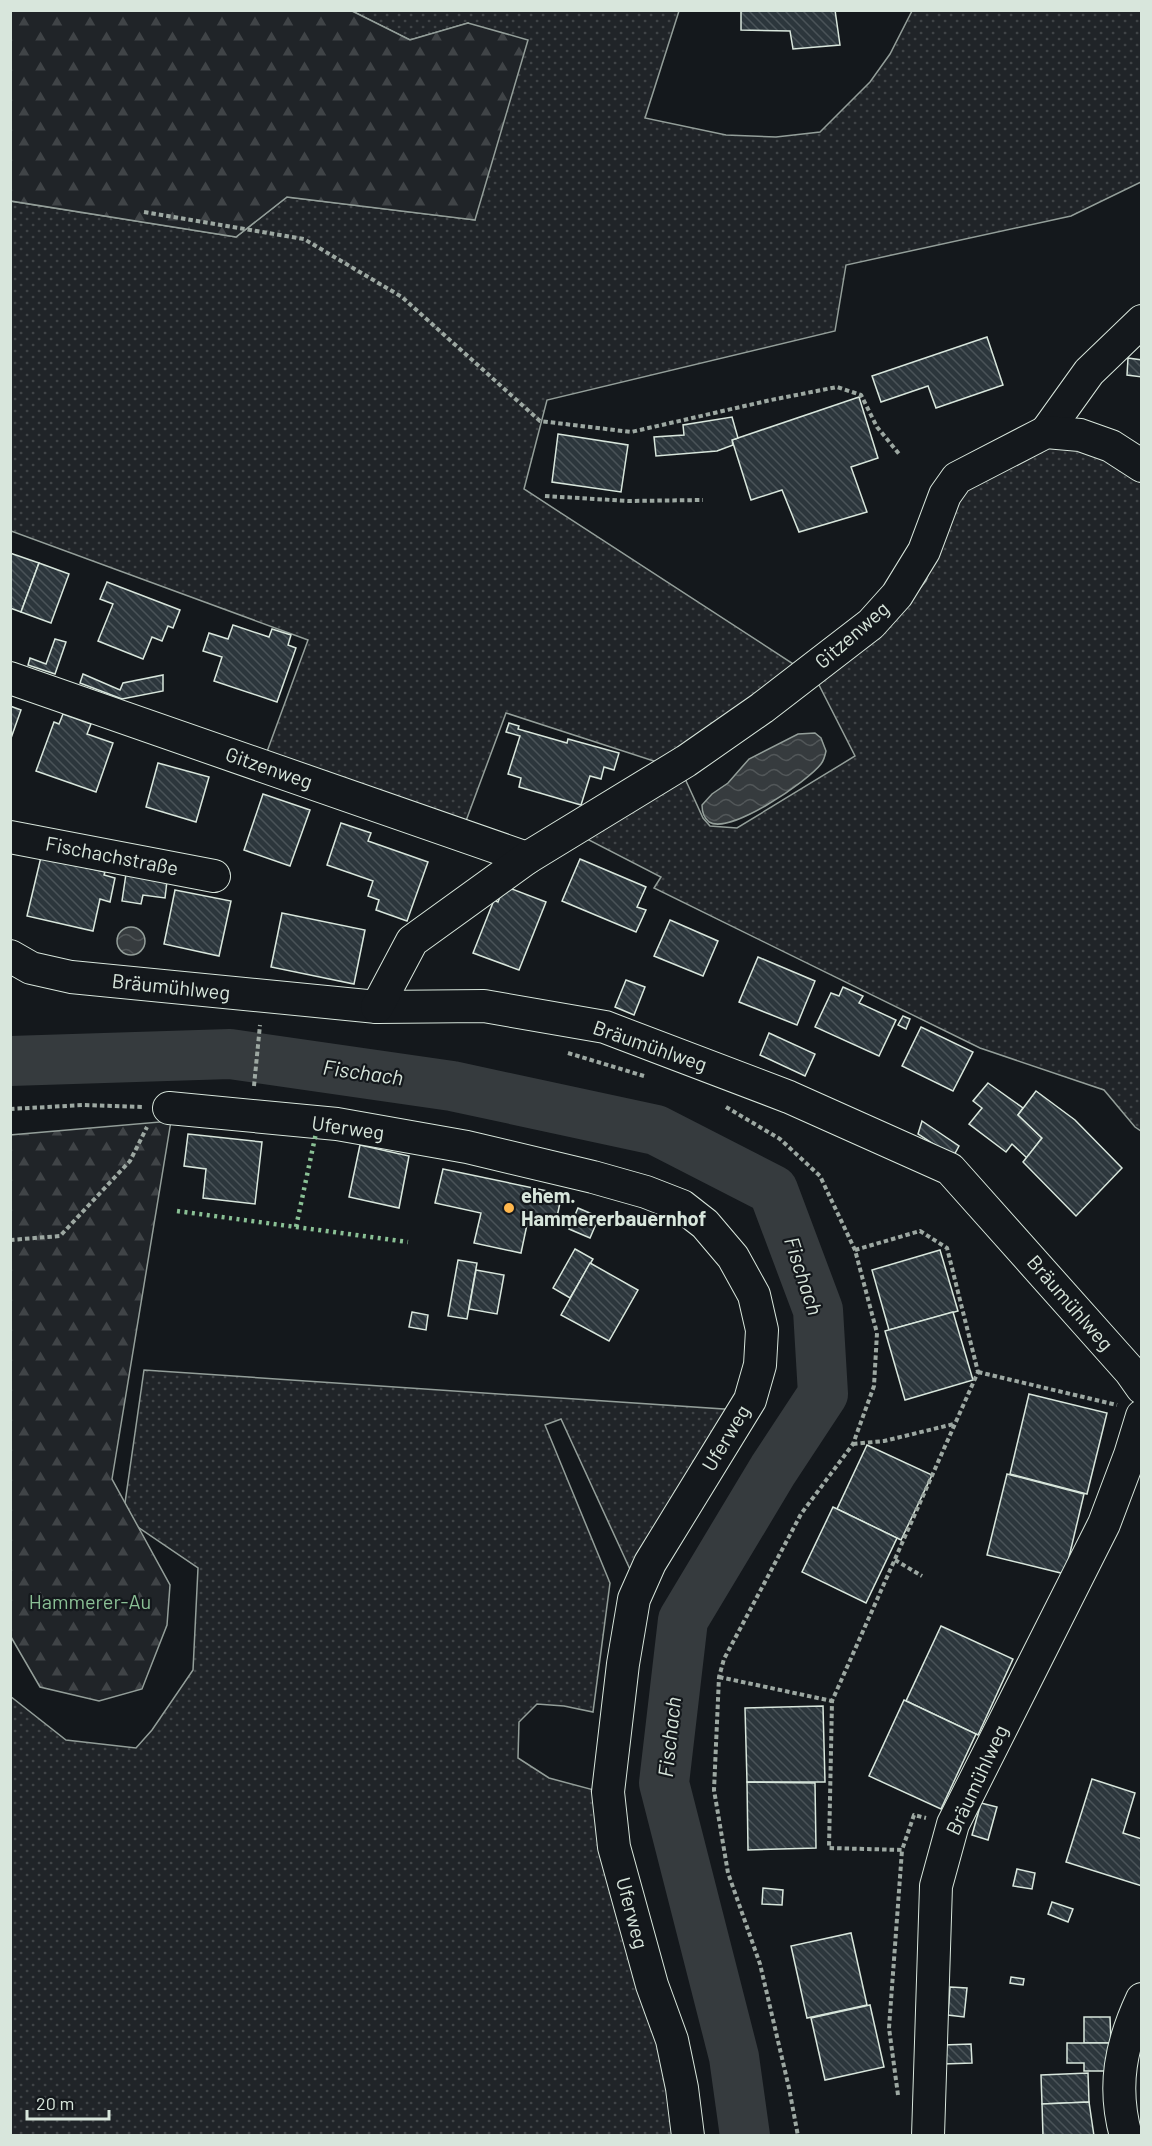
<svg xmlns="http://www.w3.org/2000/svg" width="1152" height="2146" font-family="Barlow,sans-serif">
<defs>
<pattern id="grass-dots" width="8" height="8" patternUnits="userSpaceOnUse" patternTransform="scale(1.5)"><rect width="8" height="8" fill="#202428"/><path d="M2 2h.1M6 6h.1" fill="none" stroke="#404447" stroke-width="1.8" stroke-linecap="round"/></pattern>
<pattern id="forest-firs" width="22" height="20" patternUnits="userSpaceOnUse" patternTransform="scale(1.5)"><rect width="22" height="20" fill="#202428"/><path d="M5 1l3.5 6h-7zM16 11l3.5 6h-7z" fill="#404447"/></pattern>
<pattern id="water-waves" width="16" height="10" patternUnits="userSpaceOnUse" patternTransform="scale(1.5)"><rect width="16" height="10" fill="#363b3e"/><path d="M0 5q4-4 8 0t8 0" fill="none" stroke="#525759"/></pattern>
<pattern id="building-back-hatch" width="6" height="6" patternUnits="userSpaceOnUse" patternTransform="scale(1.5)"><rect width="6" height="6" fill="#2c363c"/><path d="M-1 5l2 2M0 0l6 6M5-1l2 2" fill="none" stroke="#4a5358"/></pattern>
</defs>
<rect width="100%" height="100%" fill="#14181c"/>
<g fill="url(#grass-dots)" stroke="#939e99" stroke-width="1.5">
<polygon points="352,11 679,11 645,118 726,135 776,137 820,132 870,82 890,54 912,11 1141,11 1141,182 1071,216 846,265 835,331 547,400 524,489 801,669 663,764 506,713 463,829 265,757 308,640 11,531 10,201 236,237 287,197 475,220 468,23 410,40"/>
<polygon points="1061,440 1141,475 1141,1131 1135,1127 1104,1090 980,1048 654,888 661,877 583,837 682,772 703,818 710,826 737,828 855,756 818,683 895,619 926,581 947,515 969,483"/>
<polygon points="144,1370 738,1410 634,1578 561,1419 545,1425 610,1583 593,1712 564,1706 537,1704 519,1722 518,1758 549,1778 594,1790 658,2018 680,2135 11,2135 10,1696 66,1740 136,1748 152,1730 193,1670 198,1568 123,1517"/>
</g>
<g fill="url(#forest-firs)" stroke="#939e99" stroke-width="1.5">
<polygon points="10,11 352,11 410,40 468,23 528,40 475,220 287,197 236,237 11,201"/>
<polygon points="171,1121 112,1479 170,1585 167,1625 142,1689 99,1701 40,1687 11,1637 10,1135"/>
</g>
<g fill="url(#water-waves)" stroke="#939e99" stroke-width="1.5">
<path d="M 815,733 L 821,738 L 826,751 C 825,756 824,760 821,764 C 808,781 730,835 709,822 C 704,818 702,811 702,805 L 712,794 L 728,783 L 749,759 L 798,734 Z"/>
<circle cx="131" cy="941" r="14"/>
</g>
<g fill="none" stroke-linecap="round" stroke-linejoin="round">
<polyline stroke="#363b3e" stroke-width="50" points="10,1061 230,1054 452,1086 656,1130 773,1190 818,1310 823,1394 773,1470 683,1620 664,1783 734,2057 745,2136"/>
</g>
<g fill="url(#building-back-hatch)" stroke="#d8e6dc" stroke-width="1.5">
<polygon points="741,10 835,10 840,45 793,49 790,31 741,30"/>
<polygon points="987,337 1003,385 936,408 928,386 881,402 872,376"/>
<polygon points="1128,358 1142,360 1142,377 1127,375"/>
<polygon points="859,397 878,458 851,467 867,512 799,532 782,490 751,500 732,440"/>
<polygon points="732,417 738,438 732,440 733,445 717,451 656,456 654,437 684,435 683,425"/>
<polygon points="558,434 628,445 621,492 552,482"/>
<polygon points="10,553 39,563 21,612 10,608"/>
<polygon points="39,563 69,574 51,623 21,612"/>
<polygon points="107,582 180,610 173,628 168,626 162,641 152,637 143,659 98,641 113,604 100,599"/>
<polygon points="233,625 269,637 272,629 291,635 288,645 296,648 277,702 214,681 222,657 203,651 209,633 228,639"/>
<polygon points="55,639 66,642 55,674 28,665 30,658 46,664"/>
<polygon points="83,674 120,690 123,683 163,675 163,691 122,699 80,683"/>
<polygon points="10,706 21,710 10,741"/>
<polygon points="63,714 91,724 87,734 113,743 96,792 36,771 54,722 59,724"/>
<polygon points="509,723 519,726 518,729 567,743 568,739 619,753 614,770 604,767 601,779 590,776 581,805 519,787 521,778 508,774 520,736 506,732"/>
<polygon points="158,763 209,777 196,822 146,807"/>
<polygon points="263,794 310,810 290,866 244,850"/>
<polygon points="341,823 371,833 368,841 428,862 407,921 376,910 379,900 368,896 373,881 327,865"/>
<polygon points="41,857 105,872 104,875 115,878 110,902 100,899 93,931 27,916"/>
<polygon points="580,859 646,887 637,907 646,910 636,932 562,901"/>
<polygon points="126,874 167,881 165,898 143,895 141,904 122,901"/>
<polygon points="504,886 546,902 519,970 473,953 494,900 498,902"/>
<polygon points="175,890 231,901 219,956 164,944"/>
<polygon points="282,913 365,930 354,984 271,967"/>
<polygon points="670,920 718,941 703,976 654,956"/>
<polygon points="758,957 815,981 797,1025 739,1002"/>
<polygon points="626,980 645,987 634,1015 615,1007"/>
<polygon points="843,987 863,996 859,1003 896,1020 879,1056 815,1027 831,993 839,996"/>
<polygon points="903,1016 910,1019 906,1029 898,1025"/>
<polygon points="921,1027 973,1052 953,1091 902,1066"/>
<polygon points="769,1033 815,1054 805,1076 760,1055"/>
<polygon points="988,1083 1023,1108 1018,1115 1042,1138 1027,1158 1012,1144 1006,1152 969,1124 982,1108 973,1101"/>
<polygon points="1036,1091 1075,1120 1122,1168 1076,1216 1023,1162 1042,1138 1018,1115"/>
<polygon points="922,1121 959,1146 953,1157 918,1134"/>
<polygon points="188,1134 262,1142 255,1204 203,1198 206,1169 184,1166"/>
<polygon points="360,1145 409,1156 399,1208 349,1197"/>
<polygon points="443,1169 562,1194 556,1221 529,1215 521,1253 474,1243 481,1213 435,1203"/>
<polygon points="578,1208 599,1217 590,1238 569,1229"/>
<polygon points="575,1249 593,1259 570,1298 553,1288"/>
<polygon points="940,1250 958,1311 889,1330 872,1270"/>
<polygon points="458,1260 477,1263 467,1319 448,1316"/>
<polygon points="590,1263 638,1290 609,1341 561,1315"/>
<polygon points="476,1270 504,1275 497,1314 469,1309"/>
<polygon points="412,1312 428,1315 426,1330 409,1327"/>
<polygon points="953,1312 973,1380 905,1400 885,1331"/>
<polygon points="1029,1394 1107,1413 1087,1494 1010,1474"/>
<polygon points="867,1445 932,1475 901,1540 837,1509"/>
<polygon points="1007,1474 1084,1494 1065,1574 987,1555"/>
<polygon points="833,1507 897,1538 866,1603 802,1572"/>
<polygon points="941,1626 1013,1659 978,1735 906,1701"/>
<polygon points="904,1700 976,1734 941,1809 869,1776"/>
<polygon points="823,1706 825,1782 747,1782 745,1708"/>
<polygon points="1092,1779 1135,1793 1123,1833 1142,1839 1142,1886 1066,1862"/>
<polygon points="747,1782 815,1783 816,1848 748,1850"/>
<polygon points="981,1803 997,1807 988,1840 972,1835"/>
<polygon points="1017,1869 1035,1873 1032,1889 1013,1886"/>
<polygon points="763,1888 783,1890 782,1905 762,1904"/>
<polygon points="1052,1902 1073,1909 1068,1922 1048,1914"/>
<polygon points="851,1933 867,2005 807,2018 791,1946"/>
<polygon points="1011,1977 1024,1979 1023,1985 1010,1983"/>
<polygon points="950,1987 967,1988 964,2017 948,2015"/>
<polygon points="870,2005 884,2067 825,2080 811,2018"/>
<polygon points="1084,2017 1110,2017 1111,2043 1084,2043"/>
<polygon points="1067,2043 1111,2043 1111,2071 1084,2071 1084,2063 1067,2063"/>
<polygon points="971,2044 972,2063 943,2064 943,2045"/>
<polygon points="1088,2073 1089,2102 1042,2104 1041,2075"/>
<polygon points="1089,2102 1094,2136 1043,2136 1042,2104"/>
</g>
<g fill="none" stroke-linecap="round" stroke-linejoin="round">
<g stroke="#d8e6dc" stroke-width="34">
<g id="minor">
<polyline points="1046,432 1089,372 1142,321"/>
<polyline points="10,678 527,858"/>
<polyline points="10,837 214,876"/>
<polyline points="10,956 31,968 71,977 377,1007 484,1006 605,1027 789,1097 950,1169 1130,1371 1142,1388"/>
<polyline points="377,1007 412,941 527,858 686,761 762,708 871,624 897,595 924,551 945,495 957,478 1046,432 1080,435 1111,446 1142,466"/>
<polyline points="169,1108 337,1124 467,1147 593,1177 646,1192 682,1206 705,1224 733,1257 754,1295 762,1330 760,1365 750,1400 650,1563 634,1599 623,1664 608,1792 614,1847 652,1985 672,2040 682,2088 688,2136"/>
<polyline points="928,2136 936,1886 953,1824 1104,1524 1130,1455 1142,1416"/>
<path d="M 1126,2136 C 1112,2086 1121,2044 1142,1999"/>
</g>
</g>
<g stroke="#9da8a2" stroke-width="4" stroke-dasharray="4.5 3" stroke-linecap="butt">
<polyline points="144,212 304,239 402,297 540,421 631,432 771,400 837,387 861,395 877,427 900,455"/>
<polyline points="545,496 628,501 703,500"/>
<polyline points="568,1053 644,1076"/>
<polyline points="254,1086 260,1025"/>
<polyline points="726,1107 780,1139 820,1176 855,1250 877,1333 874,1386 853,1444 801,1514 724,1659 719,1677 714,1790 728,1873 760,1964 789,2088 798,2136"/>
<polyline points="10,1109 84,1105 142,1107"/>
<polyline points="10,1240 60,1236 130,1161 147,1127"/>
<polyline points="855,1250 920,1231 947,1248 978,1372 832,1701 829,1848 902,1850 914,1815 926,1818"/>
<polyline points="978,1372 1117,1405"/>
<polyline points="853,1444 884,1441 954,1424"/>
<polyline points="895,1560 922,1576"/>
<polyline points="719,1677 832,1701"/>
<polyline points="898,2095 889,2028 902,1850"/>
</g>
<use href="#minor" stroke="#14181c" stroke-width="32"/>
<g stroke="#8ac095" stroke-width="4.5" stroke-dasharray="3 4.5" stroke-linecap="butt">
<polyline points="177,1211 408,1242"/>
<polyline points="296,1227 316,1133"/>
</g>
</g>
<circle fill="#ffb74d" stroke="#14181c" stroke-width="2" cx="509" cy="1208" r="6"/>
<g text-anchor="middle" stroke-width="4.5" stroke-linejoin="round" paint-order="stroke">
<g font-size="20" fill="#d8e6dc" stroke="#14181c">
<text transform="translate(852 635) rotate(-41)" y="7">Gitzenweg</text>
<text transform="translate(269 768) rotate(19)" y="7">Gitzenweg</text>
<text transform="translate(112 856) rotate(11)" y="7">Fischachstraße</text>
<text transform="translate(171 987) rotate(6)" y="7">Bräumühlweg</text>
<text transform="translate(650 1046) rotate(19)" y="7">Bräumühlweg</text>
<text transform="translate(348 1128) rotate(8)" y="7">Uferweg</text>
<text transform="translate(1070 1303) rotate(49)" y="7">Bräumühlweg</text>
<text transform="translate(726 1438) rotate(-59)" y="7">Uferweg</text>
<text transform="translate(977 1780) rotate(-65)" y="7">Bräumühlweg</text>
<text transform="translate(632 1913) rotate(75)" y="7">Uferweg</text>
</g>
<g font-size="20" font-weight="bold" fill="#d8e6dc" stroke="#14181c" text-anchor="start">
<text x="521" y="1203">ehem.<tspan x="521" dy="23">Hammererbauernhof</tspan></text>
</g>
<g font-size="20" fill="#8ac095" stroke="#14181c">
<text x="90" y="1609">Hammerer-Au</text>
</g>
<g font-size="21" font-style="italic" fill="#d8e6dc" stroke="#14181c">
<text transform="translate(363 1073) rotate(8)" y="7">Fischach</text>
<text transform="translate(803 1276) rotate(72)" y="7">Fischach</text>
<text transform="translate(670 1737) rotate(-84)" y="7">Fischach</text>
</g>
</g>
<rect width="1152" height="2146" fill="none" stroke="#d8e6dc" stroke-width="24"/>
<path d="M27 2110v9h82v-9" fill="none" stroke="#d8e6dc" stroke-width="3"/>
<text x="36" y="2110" font-size="18" fill="#d8e6dc" stroke="#14181c" stroke-width="4.5" paint-order="stroke">20 m</text>
</svg>
